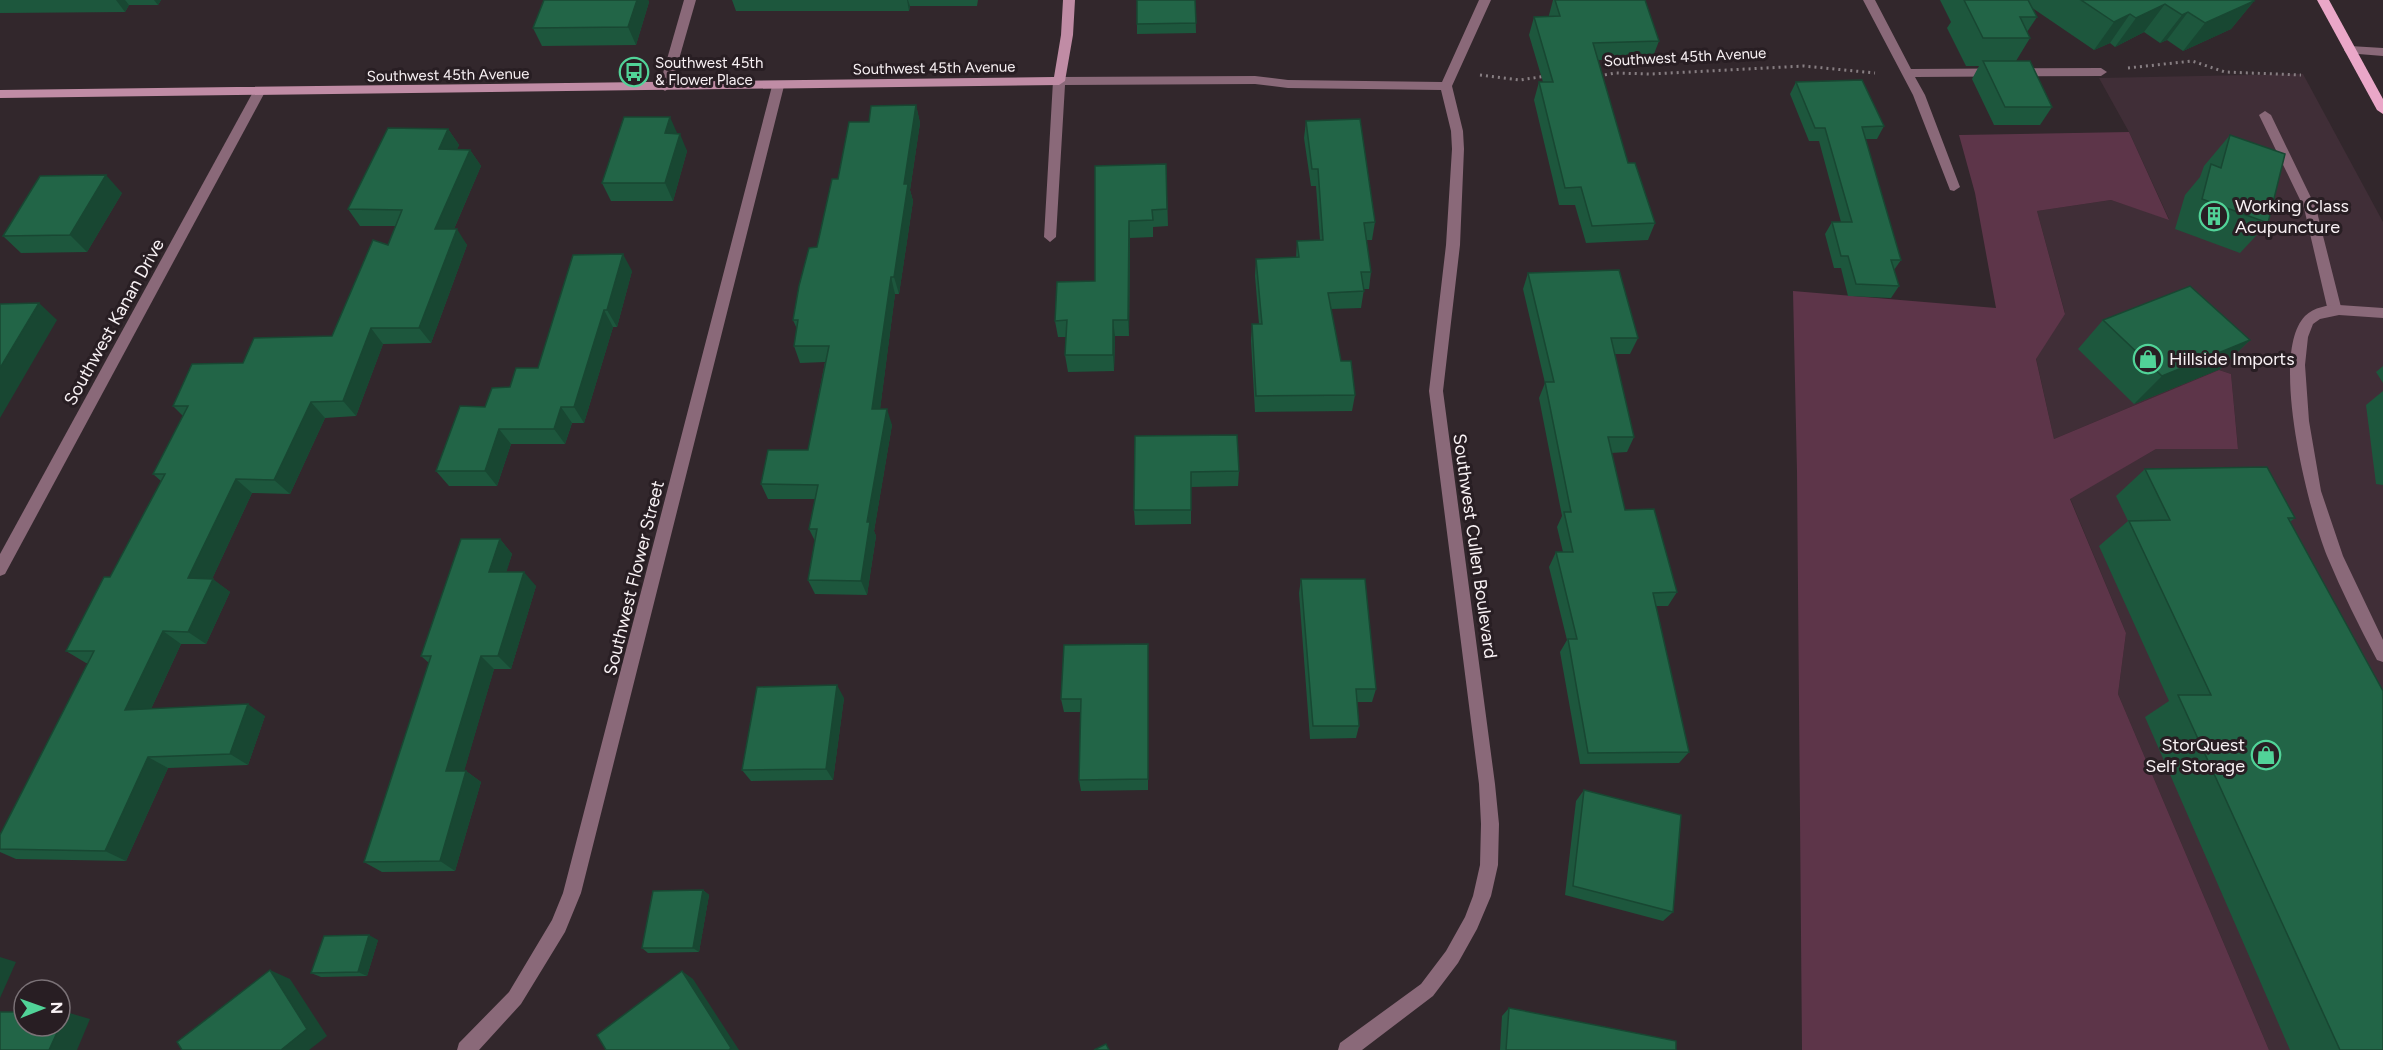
<svg xmlns="http://www.w3.org/2000/svg" width="2383" height="1050" font-family="Figtree,sans-serif">
<rect width="100%" height="100%" fill="#32272c"/>
<polygon fill="#402e37" points="2303,74 2383,222 2383,1050 2269,1050 2118,694 2126,633 2070,498 2156,449 2238,448 2231,374 2219,370 2054,439 2036,358 2065,313 2037,211 2111,200 2169,219 2129,132 2099,78"/>
<polygon fill="#5d3549" points="2129,132 2169,220 2111,200 2037,211 2065,314 2036,359 2054,439 2219,370 2231,374 2238,449 2156,449 2070,499 2126,633 2118,694 2269,1050 1802,1050 1797,472 1793,291 1996,308 1975,193 1959,135"/>
<g fill="none" stroke-linecap="round" stroke-linejoin="round">
<g stroke="#877e82" stroke-width="3" stroke-dasharray="2 4" stroke-linecap="butt">
<polyline points="2128,68 2192,61 2225,72 2301,75"/>
<polyline points="1480,75 1520,80 1546,76"/>
<polyline points="1599,76 1615,73 1651,74 1804,66 1875,73"/>
</g>
<polygon fill="#8a6979" fill-rule="evenodd" points="2265,111 2271,115 2316,208 2342,311 2340,315 2330,315 2328,311 2304,208 2259,115"/>
<g fill="#8a6979" fill-rule="evenodd">
<polygon points="684,0 696,0 671,87 665,91 659,87"/>
<polygon points="1479,0 1491,0 1452,86 1463,131 1464,149 1460,245 1443,391 1495,784 1499,824 1498,865 1491,896 1477,929 1458,963 1433,996 1362,1050 1338,1050 1340,1043 1421,984 1446,951 1465,917 1473,896 1480,865 1481,824 1479,784 1429,391 1446,245 1452,149 1451,131 1441,90 1288,88 1255,84 1065,85 1056,237 1050,242 1044,237 1053,81 1059,77 1255,76 1288,80 1442,82"/>
<polygon points="1863,0 1875,0 1911,69 2101,68 2107,72 2101,76 1915,77 1925,95 1960,187 1954,191 1950,190 1913,95"/>
<polygon points="2350,46 2383,48 2383,56 2346,53 2344,50"/>
<polygon points="778,82 784,86 581,893 565,932 521,1004 479,1050 457,1050 459,1043 509,992 552,920 563,893 772,86"/>
<polygon points="259,88 265,92 5,574 0,576 0,554 253,92"/>
<path d="M 2339,305 L 2383,308 L 2383,318 L 2339,315 L 2320,319 L 2313,324 L 2308,337 L 2305,365 L 2309,421 L 2321,491 L 2343,556 L 2383,640 L 2383,662 L 2377,660 C 2359,626 2342,592 2327,556 C 2309,511 2268,354 2305,316 C 2314,307 2328,305 2339,305 Z"/>
</g>
<polygon fill="#c08ca5" fill-rule="evenodd" points="1063,0 1075,0 1073,35 1065,81 1059,85 0,98 0,90 1054,77 1061,35"/>
<polygon fill="#eaa7c8" fill-rule="evenodd" points="2317,0 2329,0 2383,99 2383,114 2377,110"/>
</g>
<g fill="#1d573d">
<polygon points="0,0 161,0 158,5 129,5 125,12 0,13"/>
<polygon points="544,0 648,0 649,2 636,45 542,46 533,28"/>
<polygon points="732,0 978,0 977,6 910,6 909,11 736,11"/>
<polygon points="1137,0 1195,0 1196,33 1137,34"/>
<polygon points="1553,0 1645,0 1659,41 1652,59 1598,60 1628,163 1655,223 1648,240 1586,243 1575,205 1559,205 1534,100 1539,82 1543,82 1529,35 1534,17 1549,16 1549,15"/>
<polygon points="1940,0 2252,0 2254,1 2231,29 2183,51 2167,40 2160,43 2144,32 2115,47 2110,43 2094,50 2031,7 2037,17 2027,32 2030,38 2016,61 2052,107 2040,125 1994,125 1972,79 1979,66 1966,66 1947,28 1951,22"/>
<polygon points="1796,82 1884,126 1877,139 1865,139 1901,260 1894,270 1899,286 1891,298 1848,296 1841,268 1834,268 1825,234 1832,222 1841,222 1819,141 1809,141 1790,94"/>
<polygon points="916,105 920,123 910,190 913,201 899,294 895,294 880,409 892,425 874,531 876,536 867,595 815,594 808,580 815,541 809,529 815,499 768,499 761,484 808,450 825,362 800,363 794,346 797,329 793,320 817,247 838,179 869,122"/>
<polygon points="1306,121 1375,222 1372,240 1366,240 1371,272 1369,289 1364,289 1361,308 1331,309 1341,361 1355,395 1352,411 1255,412 1251,341 1252,324 1259,324 1255,276 1256,259 1296,258 1297,241 1320,240 1316,186 1311,186 1304,138"/>
<polygon points="448,129 459,145 457,149 470,150 481,166 454,229 467,245 431,343 383,344 356,416 325,418 290,494 252,493 212,579 230,592 206,644 181,644 151,709 265,716 248,765 168,768 126,861 16,859 0,852 0,835 88,663 86,663 66,651 110,577 161,481 153,474 183,416 173,406 243,363 332,336 388,245 396,226 360,226 348,209"/>
<polygon points="677,134 687,151 673,201 611,201 602,183"/>
<polygon points="2230,135 2268,223 2240,253 2175,229 2185,195 2200,177 2204,166"/>
<polygon points="1166,164 1168,226 1153,227 1153,237 1130,238 1129,336 1115,336 1114,371 1068,372 1065,355 1066,337 1058,337 1055,321 1095,281 1095,166"/>
<polygon points="122,193 87,252 21,253 3,236"/>
<polygon points="632,271 617,327 613,327 584,423 572,423 565,444 511,444 497,486 449,486 436,471 485,407 510,387 538,368"/>
<polygon points="1528,273 1638,338 1630,354 1614,354 1634,437 1627,452 1611,453 1625,510 1677,592 1668,606 1656,606 1689,752 1679,763 1580,764 1560,652 1567,640 1549,567 1556,552 1563,552 1557,527 1562,516 1539,398 1545,383 1523,289"/>
<polygon points="2103,320 2250,340 2220,369 2134,404 2078,349"/>
<polygon points="2383,366 2383,383 2376,372"/>
<polygon points="2383,391 2383,485 2376,484 2366,405"/>
<polygon points="1135,436 1239,471 1238,486 1191,487 1191,524 1135,525 1134,510"/>
<polygon points="2145,469 2295,518 2290,522 2383,1050 2290,1050 2145,717 2169,701 2099,546 2128,521 2116,496"/>
<polygon points="500,539 512,554 506,572 536,586 511,669 494,669 464,771 466,771 481,782 455,871 382,872 364,862 429,663 421,656"/>
<polygon points="1301,579 1376,689 1372,702 1357,702 1359,726 1356,738 1310,739 1299,593"/>
<polygon points="1148,644 1148,790 1081,791 1079,780 1081,712 1064,712 1061,699"/>
<polygon points="844,698 833,780 751,781 742,770"/>
<polygon points="1584,790 1673,912 1663,921 1565,895 1576,801"/>
<polygon points="703,890 709,895 699,952 648,953 642,948"/>
<polygon points="378,940 367,976 321,977 311,973"/>
<polygon points="1509,1008 1676,1050 1500,1050 1502,1016"/>
</g>
<g fill="#184732">
<polygon points="116,0 125,0 129,5 125,12"/>
<polygon points="154,0 161,0 158,5"/>
<polygon points="637,0 648,0 649,2 636,45 628,27"/>
<polygon points="907,0 908,0 910,6 909,11"/>
<polygon points="2254,1 2231,29 2183,51 2205,23"/>
<polygon points="2165,4 2144,32 2115,47 2136,18"/>
<polygon points="2188,12 2167,40 2160,43 2182,15"/>
<polygon points="2130,14 2110,43 2094,50 2114,22"/>
<polygon points="916,105 920,123 910,190 913,201 899,294 894,277 904,184"/>
<polygon points="670,117 678,135 665,133"/>
<polygon points="448,129 459,145 450,166 439,149"/>
<polygon points="680,134 687,151 673,201 665,183"/>
<polygon points="470,150 481,166 447,245 435,229"/>
<polygon points="106,175 122,193 87,252 70,235"/>
<polygon points="1129,221 1130,238 1129,336 1128,320"/>
<polygon points="457,229 467,245 431,343 419,328"/>
<polygon points="623,254 632,271 617,327 607,310"/>
<polygon points="891,277 895,294 878,425 872,409"/>
<polygon points="39,303 57,320 0,418 0,368"/>
<polygon points="604,310 613,327 584,423 574,407"/>
<polygon points="1113,320 1115,336 1114,371 1113,355"/>
<polygon points="371,328 383,344 356,416 343,401"/>
<polygon points="2250,340 2220,369 2134,404 2162,376"/>
<polygon points="311,402 325,418 290,494 274,480"/>
<polygon points="561,407 572,423 565,444 554,429"/>
<polygon points="887,409 892,425 874,531 876,536 867,595 861,581 867,522"/>
<polygon points="499,429 511,444 497,486 485,471"/>
<polygon points="236,479 252,493 206,592 188,578"/>
<polygon points="500,539 512,554 502,586 489,572"/>
<polygon points="524,572 536,586 511,669 498,656"/>
<polygon points="213,579 230,592 206,644 188,632"/>
<polygon points="163,631 181,644 145,722 125,710"/>
<polygon points="481,656 494,669 461,782 446,771"/>
<polygon points="837,685 844,698 833,780 826,769"/>
<polygon points="248,704 265,716 248,765 230,754"/>
<polygon points="148,757 168,768 126,861 105,851"/>
<polygon points="466,771 481,782 455,871 440,861"/>
<polygon points="703,890 709,895 699,952 693,948"/>
<polygon points="369,935 378,940 367,976 358,972"/>
<polygon points="0,957 16,962 0,998"/>
<polygon points="270,970 290,979 327,1036 309,1050 281,1050"/>
<polygon points="682,971 693,979 739,1050 729,1050"/>
<polygon points="66,1012 90,1019 77,1050 49,1050"/>
</g>
<g fill="#226547" stroke="#184732" stroke-width="1.5">
<polygon points="544,0 637,0 628,27 533,28"/>
<polygon points="1137,0 1195,0 1196,23 1137,24"/>
<polygon points="1555,0 1645,0 1659,41 1593,43 1628,163 1635,163 1655,223 1592,226 1581,187 1565,188 1539,82 1553,82 1534,17 1560,16"/>
<polygon points="1964,0 2028,0 2037,17 2020,17 2030,38 1983,38"/>
<polygon points="2081,0 2252,0 2254,1 2205,23 2188,12 2182,15 2165,4 2136,18 2130,14 2114,22"/>
<polygon points="1983,61 2030,61 2052,107 2005,107"/>
<polygon points="1862,80 1884,126 1862,127 1901,260 1891,260 1899,286 1856,284 1848,256 1841,256 1832,222 1852,222 1825,128 1815,128 1796,82"/>
<polygon points="916,105 904,184 908,184 894,277 891,277 872,409 887,409 867,522 870,522 861,581 808,580 817,529 809,529 818,485 761,484 768,450 808,450 829,346 794,346 798,320 793,320 799,286 809,248 817,247 832,179 838,179 849,122 869,122 871,106"/>
<polygon points="624,117 670,117 665,133 680,134 665,183 602,183"/>
<polygon points="1360,119 1375,222 1364,223 1371,272 1361,272 1364,291 1328,293 1341,361 1351,361 1355,395 1256,396 1252,324 1262,324 1256,259 1299,257 1297,241 1323,240 1318,169 1312,169 1306,121"/>
<polygon points="388,128 448,129 439,149 470,150 435,229 457,229 419,328 371,328 343,401 311,402 274,480 236,479 188,578 213,579 188,632 163,631 125,710 248,704 230,754 148,757 105,851 0,849 0,835 94,651 66,651 104,577 110,577 165,474 153,474 188,406 173,406 192,364 243,363 254,338 332,336 373,240 388,245 402,210 348,209"/>
<polygon points="2230,135 2285,154 2268,223 2202,199 2211,164 2221,168"/>
<polygon points="1166,164 1167,209 1152,210 1153,220 1129,221 1128,320 1113,320 1113,355 1065,355 1067,320 1055,321 1057,282 1095,281 1095,166"/>
<polygon points="106,175 70,235 3,236 40,176"/>
<polygon points="623,254 607,310 604,310 574,407 561,407 554,429 499,429 485,471 436,471 460,406 485,407 492,388 510,387 516,368 538,368 573,255"/>
<polygon points="1619,270 1638,338 1611,338 1634,437 1608,437 1625,510 1654,509 1677,592 1653,593 1689,752 1588,753 1568,639 1577,639 1556,552 1573,552 1564,512 1571,512 1545,382 1554,382 1528,273"/>
<polygon points="2190,286 2250,340 2162,376 2103,320"/>
<polygon points="39,303 0,368 0,304"/>
<polygon points="1237,435 1239,471 1191,472 1191,510 1134,510 1135,436"/>
<polygon points="2267,467 2295,518 2288,518 2383,691 2383,1050 2340,1050 2178,695 2211,695 2129,521 2170,520 2145,469"/>
<polygon points="461,539 500,539 489,572 524,572 498,656 481,656 446,771 466,771 440,861 364,862 431,656 421,656"/>
<polygon points="1301,579 1365,579 1376,689 1356,689 1359,726 1313,726"/>
<polygon points="1148,644 1148,779 1079,780 1081,699 1061,699 1064,645"/>
<polygon points="837,685 826,769 742,770 757,687"/>
<polygon points="1584,790 1681,815 1673,912 1573,886"/>
<polygon points="703,890 693,948 642,948 653,891"/>
<polygon points="369,935 358,972 311,973 324,936"/>
<polygon points="270,970 307,1029 281,1050 182,1050 177,1042"/>
<polygon points="682,971 731,1048 729,1050 606,1050 597,1035"/>
<polygon points="1509,1008 1676,1041 1676,1050 1506,1050"/>
<polygon points="0,1012 24,1012 24,1026 60,1026 49,1050 0,1050"/>
<polygon points="60,1012 66,1012 60,1025"/>
<polygon points="1106,1044 1109,1050 1094,1050"/>
</g>
<defs>
<g id="bus-ring" transform="scale(1.5)"><circle r="9.5" fill="#281e23" stroke="#51d398" stroke-width="1.5"/><path d="M-5-6H5V4H4V6H2V4H-2V6H-4V4H-5ZM-3.5-4V0h7V-4ZM-3.5 1.2v1.5H-2V1.2ZM2 1.2v1.5H3.5V1.2Z" fill="#51d398"/></g>
<g id="building-ring" transform="scale(1.5)"><circle r="9.5" fill="#281e23" stroke="#51d398" stroke-width="1.5"/><path d="M-4-6H4V6H1V3H-1V6H-4ZM-2.5-4.3h1.7v1.8h-1.7ZM.8-4.3h1.7v1.8H.8ZM-2.5-1h1.7V.8h-1.7ZM.8-1h1.7V.8H.8Z" fill="#51d398"/></g>
<g id="shop-ring" transform="scale(1.5)"><circle r="9.5" fill="#281e23" stroke="#51d398" stroke-width="1.5"/><path d="M-5-2.5h2.3a2.7 3.5 0 0 1 5.4 0H5L5.5 6h-11ZM-1.5-2.5h3a1.5 2.3 0 0 0-3 0Z" fill="#51d398"/></g>
</defs>
<g fill-rule="evenodd">
<use href="#bus-ring" x="634" y="72"/>
<use href="#building-ring" x="2214" y="216"/>
<use href="#shop-ring" x="2148" y="359"/>
<use href="#shop-ring" x="2266" y="755"/>
</g>
<g text-anchor="middle" stroke-width="6" stroke-linejoin="round" paint-order="stroke">
<g font-size="15" fill="#f8f1f4" stroke="#281e23">
<text transform="translate(1685 57) rotate(-3)" y="5">Southwest 45th Avenue</text>
<text transform="translate(934 68) rotate(-1)" y="5">Southwest 45th Avenue</text>
<text transform="translate(448 75) rotate(-1)" y="5">Southwest 45th Avenue</text>
</g>
<g font-size="15" fill="#f8f1f4" stroke="#281e23" text-anchor="start">
<text x="655" y="68">Southwest 45th<tspan x="655" dy="17">&amp; Flower Place</tspan></text>
</g>
<g font-size="18" fill="#f8f1f4" stroke="#281e23" text-anchor="start">
<text x="2235" y="212">Working Class<tspan x="2235" dy="21">Acupuncture</tspan></text>
<text x="2169" y="365">Hillside Imports</text>
<text x="2245" y="751" text-anchor="end">StorQuest<tspan x="2245" dy="21">Self Storage</tspan></text>
</g>
<g font-size="18" fill="#f8f1f4" stroke="#281e23">
<text transform="translate(114 322) rotate(-61)" y="6">Southwest Kanan Drive</text>
<text transform="translate(1475 546) rotate(82)" y="6">Southwest Cullen Boulevard</text>
<text transform="translate(634 578) rotate(-76)" y="6">Southwest Flower Street</text>
</g>
</g>
<g transform="translate(42 1008) rotate(89)"><circle r="28" fill="#281e23" stroke="#7b7277" stroke-width="1.5"/>
<path d="M0-4.5L10 22L0 15L-10 22Z" fill="#51d398"/>
<text y="-9" font-size="16" font-weight="bold" text-anchor="middle" fill="#f8f1f4">N</text>
</g>
</svg>
